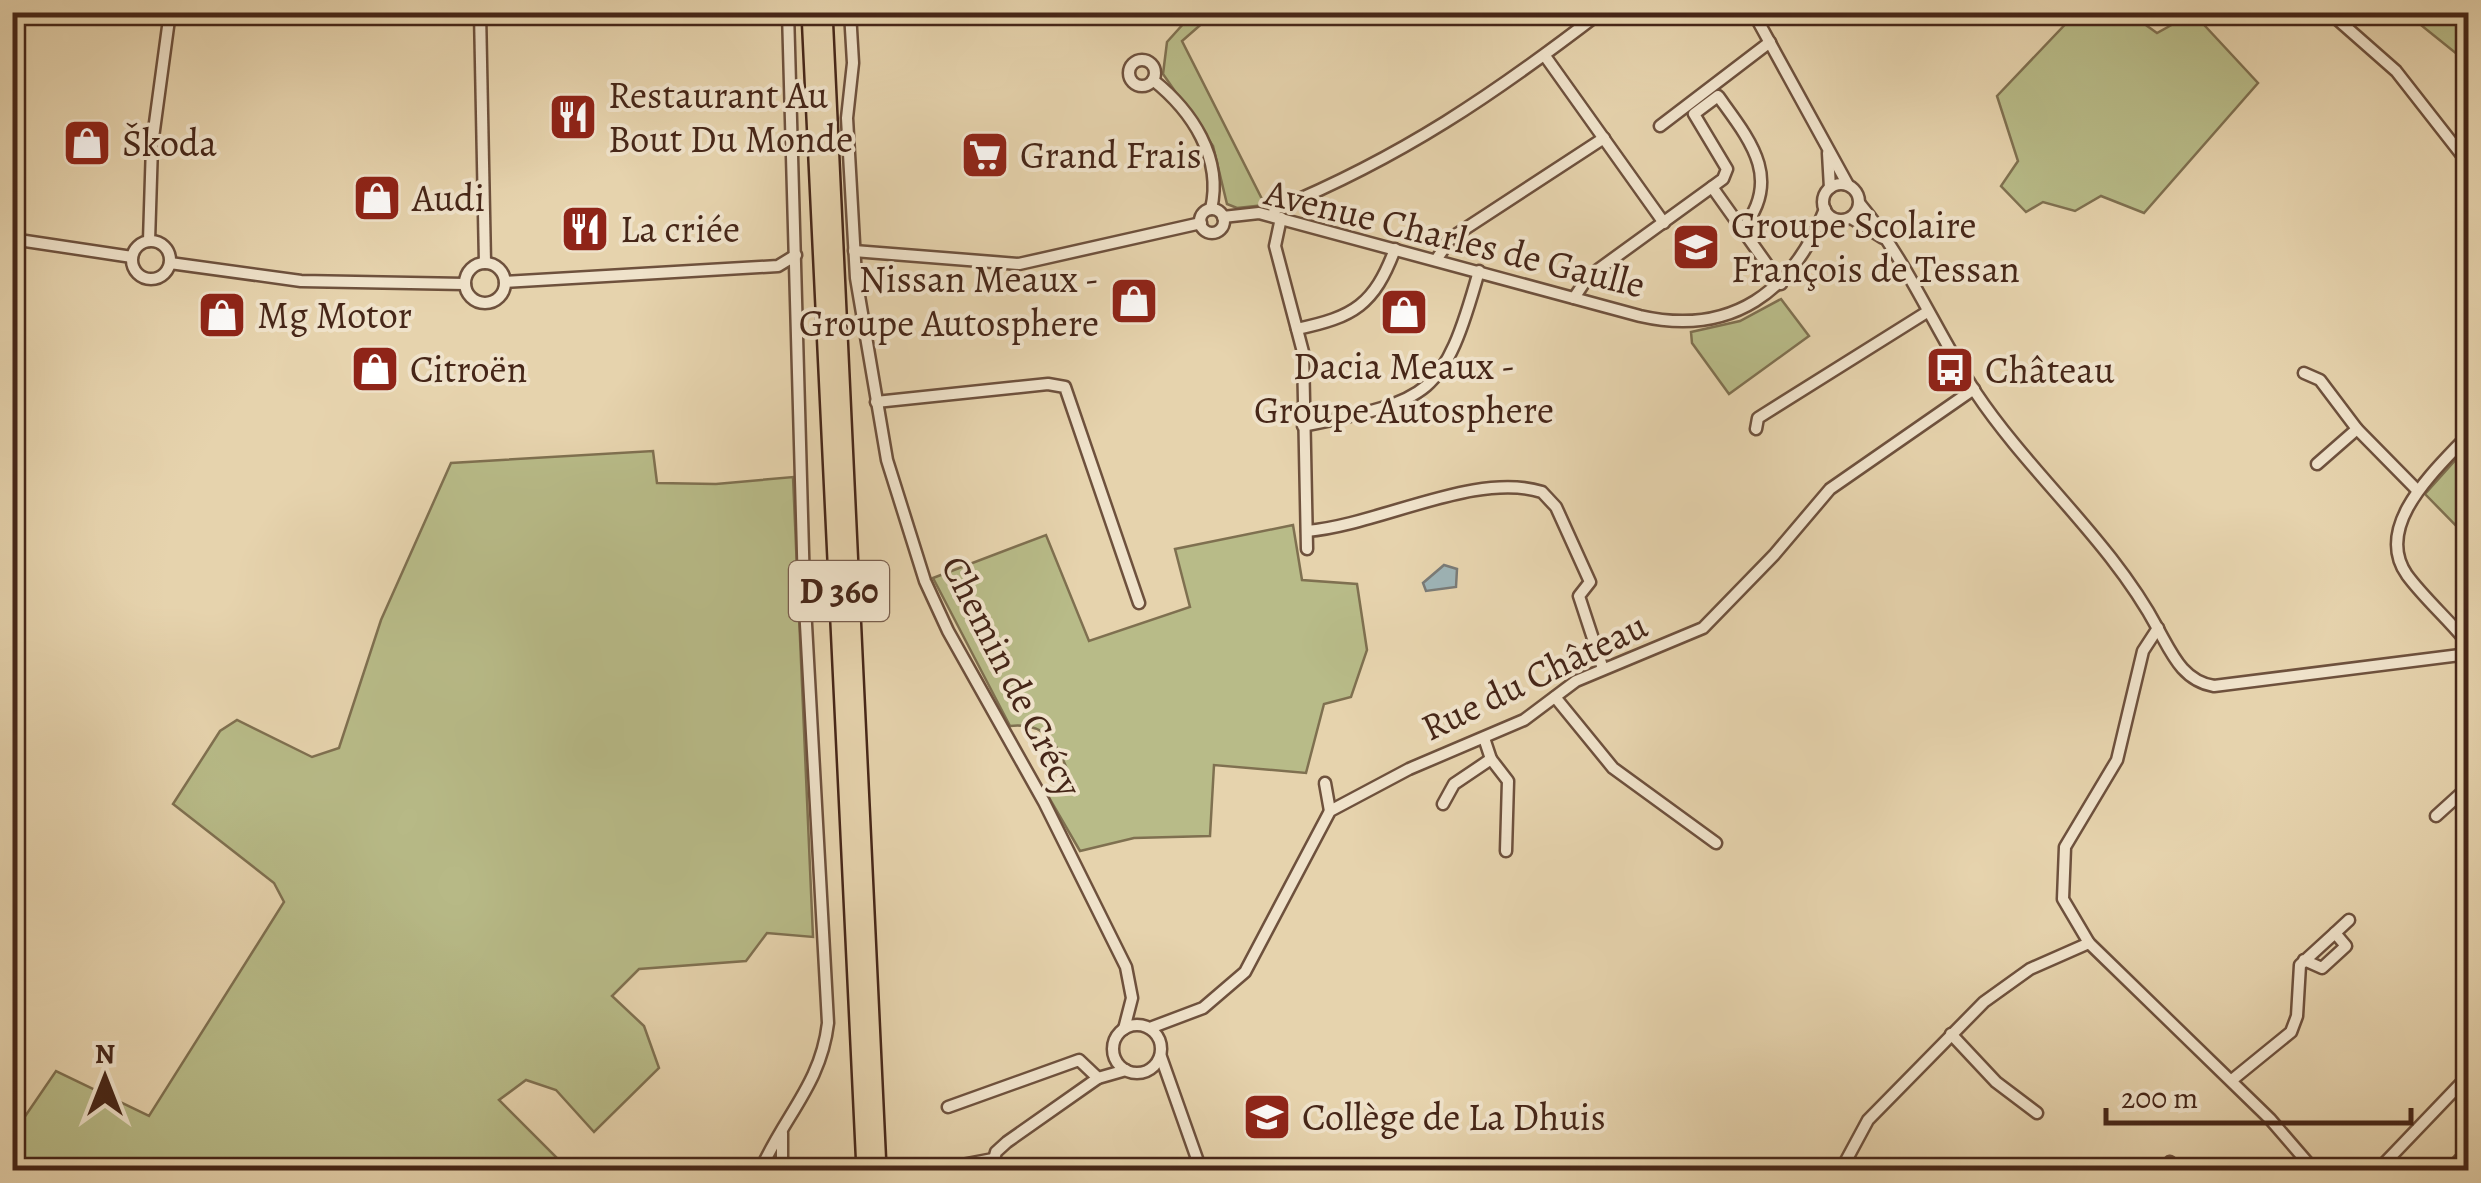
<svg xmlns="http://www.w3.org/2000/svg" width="2481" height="1183" font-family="Alegreya,serif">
<rect width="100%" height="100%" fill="#e6d3ad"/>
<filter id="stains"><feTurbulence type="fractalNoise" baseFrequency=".002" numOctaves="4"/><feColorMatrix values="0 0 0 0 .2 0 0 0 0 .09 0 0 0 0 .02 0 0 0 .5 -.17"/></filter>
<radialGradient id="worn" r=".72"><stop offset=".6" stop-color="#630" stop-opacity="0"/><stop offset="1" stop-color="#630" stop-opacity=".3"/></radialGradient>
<g fill="#b8bb88" stroke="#7f7050" stroke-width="2.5">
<polygon points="1194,12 1214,13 1182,41 1265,205 1237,208 1227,204 1213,146 1163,74 1167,42"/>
<polygon points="2077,12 2129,13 2157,33 2193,13 2258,83 2144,213 2101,196 2075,211 2043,202 2026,212 2001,186 2018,161 1997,96"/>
<polygon points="2406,13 2468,13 2468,63"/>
<polygon points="1781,299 1809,336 1729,394 1692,343 1691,332 1740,321"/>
<polygon points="2468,446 2468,538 2425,494"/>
<polygon points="653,451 657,483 716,484 793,477 813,937 767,933 746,961 639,969 612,996 644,1026 659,1068 594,1132 556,1090 526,1080 499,1100 569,1170 13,1170 13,1134 56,1071 149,1116 284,902 274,883 173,804 220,731 237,720 312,757 339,748 381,620 451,463"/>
<path d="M 1293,525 L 1302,580 L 1357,584 L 1367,650 L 1351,697 L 1324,704 L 1306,773 L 1214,765 L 1210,836 L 1134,838 L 1080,851 L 1048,796 L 1063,789 L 1070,776 C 1057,745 1048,722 1010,726 L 933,578 L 1046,535 L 1089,641 L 1190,607 L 1175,549 Z"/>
</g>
<polygon fill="#9db4b7" stroke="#7a7b77" stroke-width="2.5" points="1444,565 1457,569 1456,587 1426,591 1423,583"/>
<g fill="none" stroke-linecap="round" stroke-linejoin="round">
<g stroke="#6e513d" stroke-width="15">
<g id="minor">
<polyline points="480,12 485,263"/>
<polyline points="850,12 853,63 847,118 856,278 887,460 925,581 948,631 1044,802 1126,967 1132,998 1124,1029"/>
<polyline points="1753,12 1848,185"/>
<polyline points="2329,12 2396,71 2468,163"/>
<polyline points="1545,56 1664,223"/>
<circle cx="1142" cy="73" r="13"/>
<path d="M 1153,80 C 1192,111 1223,158 1211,209"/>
<polyline points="1660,126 1770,42"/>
<polyline points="1828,153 1830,188"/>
<circle cx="1841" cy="202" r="18"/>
<polyline points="1712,187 1781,284"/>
<path d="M 1860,204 C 1907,260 1936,332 1976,393 C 2031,475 2111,541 2158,629 C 2172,654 2183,681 2214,686 L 2468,654"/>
<circle cx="1212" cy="221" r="12"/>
<path d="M 1272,216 L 1276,209 C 1402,157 1493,95 1601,12"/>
<path d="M 1223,217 L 1259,213 L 1640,316 C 1732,337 1793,291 1825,209"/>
<polyline points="1281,218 1275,246 1303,352 1307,549"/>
<polyline points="1851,218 1883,238"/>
<polyline points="12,239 132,257"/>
<circle cx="151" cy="260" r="19"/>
<polyline points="149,241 152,145 170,12"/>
<polyline points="854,251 1019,264 1201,223"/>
<polyline points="1436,260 1451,238 1604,138"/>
<polyline points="170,263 301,281 465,284"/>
<circle cx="485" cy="283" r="20"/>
<polyline points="505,282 778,266 796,255"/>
<path d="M 1574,298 L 1588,277 L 1723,179 L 1727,169 L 1694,114 L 1718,96 C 1749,139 1783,178 1743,228"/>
<path d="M 1297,329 C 1354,317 1374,305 1395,249"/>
<polyline points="2304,373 2320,380 2357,429 2417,490"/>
<polyline points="876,402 1048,384 1065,387 1139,603"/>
<path d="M 1303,426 C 1430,400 1443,399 1479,271"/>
<polyline points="1756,429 1758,418 1927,312"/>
<path d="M 2468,435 C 2438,468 2372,525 2407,575 C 2424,598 2447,618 2465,640 L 2468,650"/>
<polyline points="2317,464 2357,429"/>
<path d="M 1307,531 C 1379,525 1476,471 1542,492 L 1556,507 L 1590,582 L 1579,596 L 1603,669"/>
<polyline points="2158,628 2143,651 2117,760 2065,847 2063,899 2089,943 2270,1119 2314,1170"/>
<polyline points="1555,697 1613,768 1716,843"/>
<polyline points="1491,759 1508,781 1506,851"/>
<polyline points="1325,783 1330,811"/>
<polyline points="1443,804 1454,784 1491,759 1484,738"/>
<polyline points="2436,816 2468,787"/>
<polyline points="2335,933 2349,920"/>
<circle cx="1137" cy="1049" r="24"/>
<polyline points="1150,1028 1203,1008 1245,972 1330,811 1409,769 1524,720 1576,681 1703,628 1774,555 1830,489 1974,389"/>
<polyline points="1951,1034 1996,1082 2037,1113"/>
<polyline points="1161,1057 1201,1170"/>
<polyline points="2232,1080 2291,1032 2297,1016 2300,965 2335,933 2346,946 2322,968 2304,960"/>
<polyline points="948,1107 1079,1060 1098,1078"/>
<polyline points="2170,1162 2180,1170"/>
<path d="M 762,1167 C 786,1114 821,1083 828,1023 L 804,588 L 788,12"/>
<polyline points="759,1168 772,1166 782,1170 782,1133"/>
<polyline points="935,1170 993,1159"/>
<polyline points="991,1170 996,1152 1007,1142 1098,1078 1126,1070"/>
<polyline points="1841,1170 1868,1120 1984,1002 2030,969 2089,943"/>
<polyline points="2378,1170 2468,1076"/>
<polyline points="2450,1170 2468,1151"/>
</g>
</g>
<g stroke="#462618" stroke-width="20">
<g id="highway">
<polyline points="810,12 865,1170"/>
<polyline points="824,12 878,1170"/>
</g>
</g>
<use href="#minor" stroke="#efe2ca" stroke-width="10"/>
<use href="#highway" stroke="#e6d3ad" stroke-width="15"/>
</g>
<defs>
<g id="restaurant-square" transform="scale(2.5)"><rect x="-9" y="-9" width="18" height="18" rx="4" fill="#8f2418" stroke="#efe2ca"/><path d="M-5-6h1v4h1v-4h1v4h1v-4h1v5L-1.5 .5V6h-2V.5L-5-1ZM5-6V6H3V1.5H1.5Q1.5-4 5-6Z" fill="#fff"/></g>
<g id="shop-square" transform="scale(2.5)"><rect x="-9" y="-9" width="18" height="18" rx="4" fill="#8f2418" stroke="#efe2ca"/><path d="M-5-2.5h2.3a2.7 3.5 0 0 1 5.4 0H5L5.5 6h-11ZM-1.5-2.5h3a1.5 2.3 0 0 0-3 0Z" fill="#fff"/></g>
<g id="supermarket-square" transform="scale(2.5)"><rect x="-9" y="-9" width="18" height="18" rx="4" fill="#8f2418" stroke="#efe2ca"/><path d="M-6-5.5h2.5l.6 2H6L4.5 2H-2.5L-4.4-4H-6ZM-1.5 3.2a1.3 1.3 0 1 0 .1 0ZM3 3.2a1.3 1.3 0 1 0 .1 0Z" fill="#fff"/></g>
<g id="school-square" transform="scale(2.5)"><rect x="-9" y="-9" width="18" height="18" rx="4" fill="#8f2418" stroke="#efe2ca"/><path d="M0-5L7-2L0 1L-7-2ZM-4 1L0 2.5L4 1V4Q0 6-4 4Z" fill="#fff"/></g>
<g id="bus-square" transform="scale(2.5)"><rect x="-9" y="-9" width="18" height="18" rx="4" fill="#8f2418" stroke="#efe2ca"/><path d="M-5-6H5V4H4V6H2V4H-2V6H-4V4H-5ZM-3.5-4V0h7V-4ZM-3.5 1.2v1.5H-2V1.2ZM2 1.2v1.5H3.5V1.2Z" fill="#fff"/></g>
</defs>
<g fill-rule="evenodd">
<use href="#restaurant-square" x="573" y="117"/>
<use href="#shop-square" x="87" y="143"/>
<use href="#supermarket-square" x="985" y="155"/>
<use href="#shop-square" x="377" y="198"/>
<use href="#restaurant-square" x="585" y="229"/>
<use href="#school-square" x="1696" y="247"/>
<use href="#shop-square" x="1134" y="301"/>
<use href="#shop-square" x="1404" y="312"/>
<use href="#shop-square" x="222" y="315"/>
<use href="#shop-square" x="375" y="369"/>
<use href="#bus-square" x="1950" y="370"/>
<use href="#school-square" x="1267" y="1117"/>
</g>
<g text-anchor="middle" stroke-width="8" stroke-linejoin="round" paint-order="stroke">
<rect fill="#efe2ca" stroke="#795e4d" stroke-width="2.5" x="789" y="561" width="100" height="60" rx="8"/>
<g font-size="35" font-weight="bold" fill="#462618">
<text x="839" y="603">D 360</text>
</g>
<g font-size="38" fill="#462618" stroke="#efe2ca" text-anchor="start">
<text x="608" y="108">Restaurant Au<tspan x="608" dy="44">Bout Du Monde</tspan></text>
<text x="122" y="156">Škoda</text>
<text x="1020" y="168">Grand Frais</text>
<text x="412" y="211">Audi</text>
<text x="1731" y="238">Groupe Scolaire<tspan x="1731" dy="44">François de Tessan</tspan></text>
<text x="620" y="242">La criée</text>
<text x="1099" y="292" text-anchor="end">Nissan Meaux -<tspan x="1099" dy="44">Groupe Autosphere</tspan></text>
<text x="257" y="328">Mg Motor</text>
<text x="1404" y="379" text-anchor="middle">Dacia Meaux -<tspan x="1404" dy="44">Groupe Autosphere</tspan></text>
<text x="410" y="382">Citroën</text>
<text x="1985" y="383">Château</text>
<text x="1302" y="1130">Collège de La Dhuis</text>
</g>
<g font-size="38" fill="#462618" stroke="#efe2ca">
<text transform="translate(1455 238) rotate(14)" y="13">Avenue Charles de Gaulle</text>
<text transform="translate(1012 676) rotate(63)" y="13">Chemin de Crécy</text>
<text transform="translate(1534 676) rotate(-26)" y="13">Rue du Château</text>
</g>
</g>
<rect width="2481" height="1183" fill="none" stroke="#e6d3ad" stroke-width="50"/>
<rect x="15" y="15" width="2451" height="1153" fill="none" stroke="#462618" stroke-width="5"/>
<rect x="25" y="25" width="2431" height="1133" fill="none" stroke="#462618" stroke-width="2.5"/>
<g transform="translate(105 1078)" stroke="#efe2ca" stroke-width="8" paint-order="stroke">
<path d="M0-8L18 38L0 25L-18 38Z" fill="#462618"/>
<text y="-15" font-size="28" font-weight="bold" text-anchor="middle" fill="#462618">N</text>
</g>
<path d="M2106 1108v15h305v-15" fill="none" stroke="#462618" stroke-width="5"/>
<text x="2121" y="1108" font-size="30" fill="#462618" stroke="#efe2ca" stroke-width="8" paint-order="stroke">200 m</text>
<rect width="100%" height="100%" filter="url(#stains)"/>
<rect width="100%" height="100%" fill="url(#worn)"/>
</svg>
